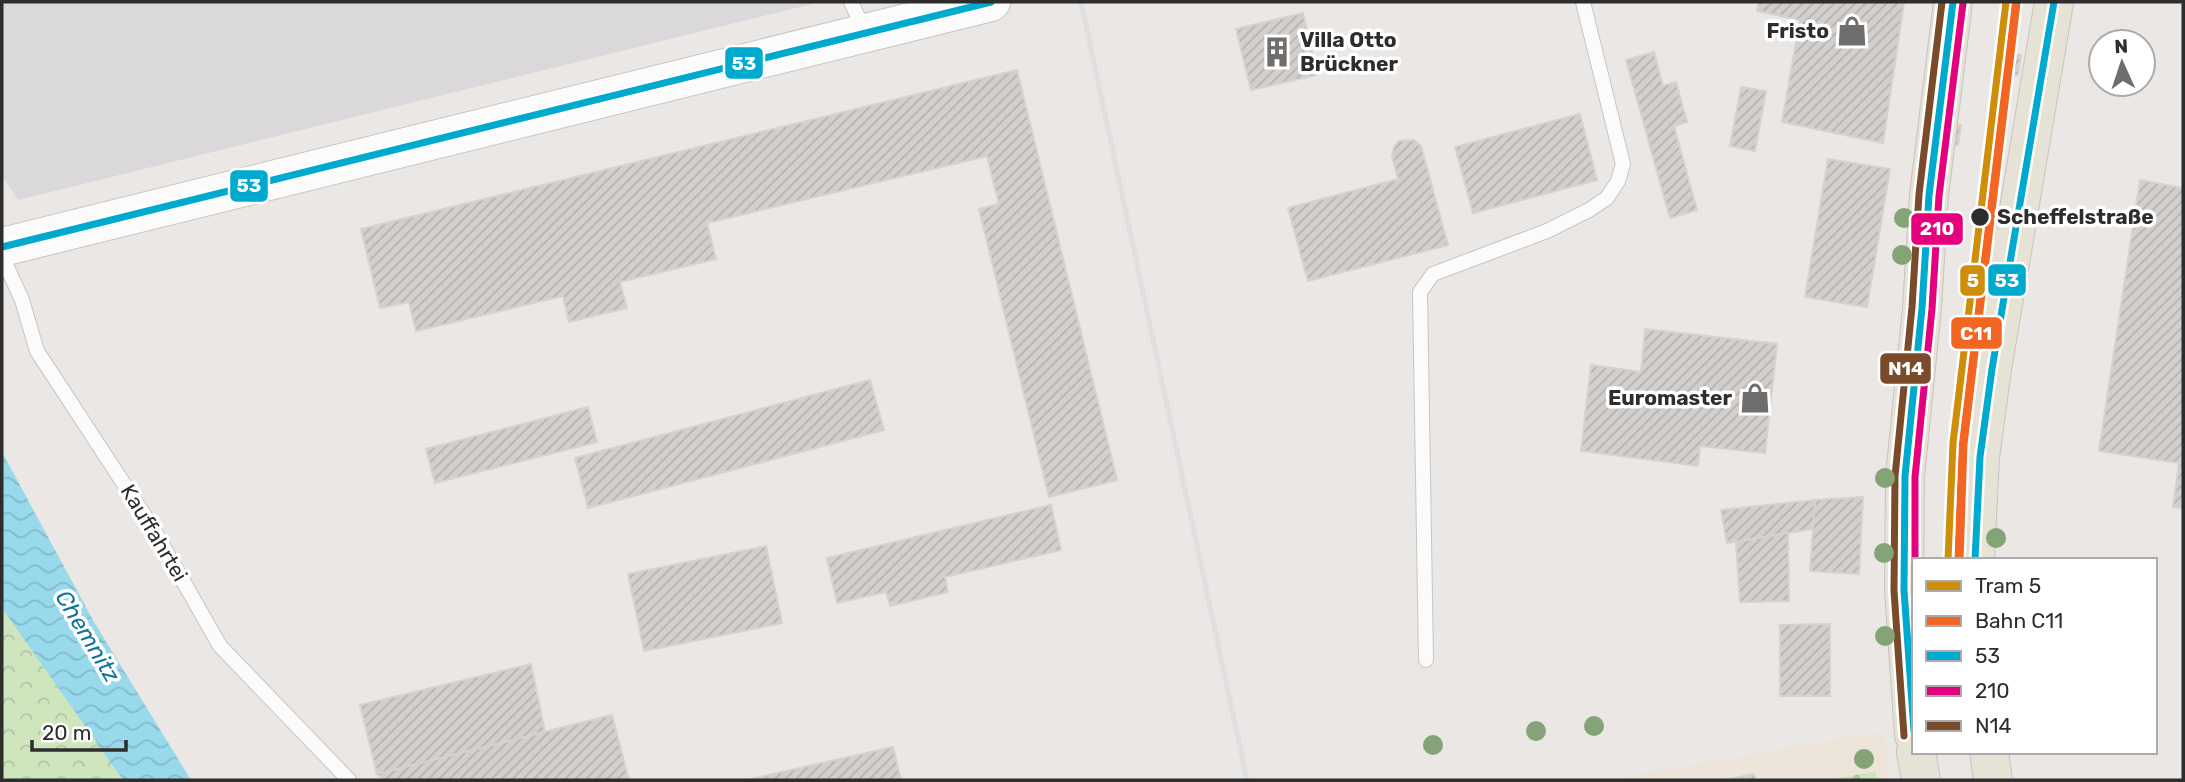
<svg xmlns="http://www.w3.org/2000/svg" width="2185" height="782" font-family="Rubik,sans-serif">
<defs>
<pattern id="forest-firs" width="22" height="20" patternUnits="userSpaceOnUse" patternTransform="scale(1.75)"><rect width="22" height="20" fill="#cfe5be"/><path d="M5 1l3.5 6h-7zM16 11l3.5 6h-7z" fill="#b2c5a4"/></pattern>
<pattern id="park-crowns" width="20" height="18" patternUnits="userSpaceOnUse" patternTransform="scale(1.75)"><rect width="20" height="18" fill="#cfe5be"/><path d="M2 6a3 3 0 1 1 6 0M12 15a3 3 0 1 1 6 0" fill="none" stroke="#b2c5a4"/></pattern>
<pattern id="water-waves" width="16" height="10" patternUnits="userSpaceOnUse" patternTransform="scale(1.75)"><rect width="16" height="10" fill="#98d9eb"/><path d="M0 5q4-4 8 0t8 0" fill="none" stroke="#83bbca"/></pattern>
<pattern id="building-hatch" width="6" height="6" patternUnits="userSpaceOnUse" patternTransform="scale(1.75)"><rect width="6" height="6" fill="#d2cfcd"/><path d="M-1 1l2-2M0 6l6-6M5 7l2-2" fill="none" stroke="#b5b2b0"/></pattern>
</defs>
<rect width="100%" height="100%" fill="#eae7e4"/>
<polygon fill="#dbd8db" points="2,2 820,2 18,200 2,175"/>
<polygon fill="#ede5d9" points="1883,731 1891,780 1606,780"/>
<polygon fill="url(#forest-firs)" points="1876,771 1877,780 1828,780"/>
<polygon fill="url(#park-crowns)" points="2,572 122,780 2,780"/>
<polygon fill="url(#water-waves)" points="2,452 94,622 191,780 123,780 2,608"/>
<g fill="url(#building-hatch)" stroke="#d5d3d0" stroke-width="2">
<polygon points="1759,2 1904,2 1883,143 1782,122 1800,20 1757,11"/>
<polygon points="1303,13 1317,75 1251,90 1236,29"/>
<polygon points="1654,52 1663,86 1676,82 1687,122 1674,126 1697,210 1670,218 1626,60"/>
<polygon points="2013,54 2021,55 2018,75 2011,75"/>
<polygon points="1017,70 1117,480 1049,497 979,209 999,204 987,156 707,223 716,259 620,282 627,308 569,322 563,296 416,331 409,302 380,308 361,229"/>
<polygon points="1741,87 1766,91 1755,151 1730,146"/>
<polygon points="1580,114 1597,180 1473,213 1455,147"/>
<polygon points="1953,124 1961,125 1958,145 1951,144"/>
<polygon points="1414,140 1421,146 1448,245 1308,281 1288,208 1398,179 1392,156 1394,147 1399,141"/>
<polygon points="1828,159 1890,169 1867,307 1805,297"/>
<polygon points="2140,180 2183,188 2183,508 2173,507 2179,463 2099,451"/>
<polygon points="1645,329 1777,344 1765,453 1700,446 1698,466 1581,451 1591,365 1641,372"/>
<polygon points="870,380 884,430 588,508 575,458"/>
<polygon points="588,407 597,442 435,483 426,449"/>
<polygon points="1863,497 1859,574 1810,571 1815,500"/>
<polygon points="1815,500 1813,529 1727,543 1721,510"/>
<polygon points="1051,505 1061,550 945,577 948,592 890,606 886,592 837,603 827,558"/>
<polygon points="1788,533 1789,601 1740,602 1736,542"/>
<polygon points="766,546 782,623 644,651 628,574"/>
<polygon points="1830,624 1830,696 1780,696 1780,625"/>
<polygon points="531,664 545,732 377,774 360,705"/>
<polygon points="612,715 629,780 384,780 377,774"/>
<polygon points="893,747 901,780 746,780"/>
<polygon points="1754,774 1756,780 1725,780"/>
</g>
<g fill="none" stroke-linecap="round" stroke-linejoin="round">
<g stroke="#c6c6c6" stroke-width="16">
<g id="lane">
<polyline points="851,2 865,32"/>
<polyline points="2,256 22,300 37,351 154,530 220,646 349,780"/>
<polyline points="1426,660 1420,292 1433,274 1547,231 1589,210 1607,198 1618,181 1623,164 1583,2"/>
</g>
</g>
<g stroke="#c6c6c6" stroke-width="40">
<polyline id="secondary" points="2,247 991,2"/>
</g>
<g stroke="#c6c4c3" stroke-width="40">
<g id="primary">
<polyline points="1975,560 1980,457 1992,369 2054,2"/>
<polyline points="1914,735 1904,590 1905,476 1922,308 1929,195 1953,2"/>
<polyline points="1916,752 1921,780"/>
<polyline points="1989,752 1993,780"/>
</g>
</g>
<use href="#lane" stroke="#fcfbfb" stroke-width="14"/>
<use href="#secondary" stroke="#fcfbfb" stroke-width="38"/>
<use href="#primary" stroke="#e7e2d6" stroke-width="38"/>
<polyline stroke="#dfdee0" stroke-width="5" points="1081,2 1247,780"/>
<g stroke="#fff" stroke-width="12">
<g id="bus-1">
<polyline points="2,247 991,2"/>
<polyline points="1975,560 1980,457 1992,369 2054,2"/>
<polyline points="1914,731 1904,590 1905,476 1922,308 1929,195 1953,2"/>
</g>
</g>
<g stroke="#fff" stroke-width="12">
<polyline id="bus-2" points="1915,560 1915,477 1932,309 1939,196 1963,3"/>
</g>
<g stroke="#fff" stroke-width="12">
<polyline id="bus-3" points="1904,736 1894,591 1895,476 1912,307 1919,194 1942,2"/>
</g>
<use href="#bus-1" stroke="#00a9ce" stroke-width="7"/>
<use href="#bus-2" stroke="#e5007d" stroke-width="7"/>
<use href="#bus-3" stroke="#7a4b2a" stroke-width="7"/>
<g stroke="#fff" stroke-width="14">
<polyline id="rail-1" points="1959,560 1963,444 2016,3"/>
</g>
<use href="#rail-1" stroke="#f26522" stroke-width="9"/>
<g stroke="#fff" stroke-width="12">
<polyline id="tram-1" points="1948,560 1953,443 2006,2"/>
</g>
<use href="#tram-1" stroke="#cf8e09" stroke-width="7"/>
</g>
<g fill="#84a376">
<circle cx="1904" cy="218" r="10"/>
<circle cx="1902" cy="255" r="10"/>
<circle cx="1885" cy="478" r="10"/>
<circle cx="1996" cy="538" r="10"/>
<circle cx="1884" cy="553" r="10"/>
<circle cx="1885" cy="636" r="10"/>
<circle cx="1594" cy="726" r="10"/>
<circle cx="1536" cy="731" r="10"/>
<circle cx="1433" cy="745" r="10"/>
<circle cx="1864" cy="759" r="10"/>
</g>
<defs>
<g id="shop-bare" transform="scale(2.415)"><path d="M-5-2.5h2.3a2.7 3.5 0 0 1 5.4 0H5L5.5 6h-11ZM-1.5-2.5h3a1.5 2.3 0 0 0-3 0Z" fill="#6f6e6d" stroke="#fff" stroke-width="2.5" paint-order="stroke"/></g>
<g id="building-bare" transform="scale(2.415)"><path d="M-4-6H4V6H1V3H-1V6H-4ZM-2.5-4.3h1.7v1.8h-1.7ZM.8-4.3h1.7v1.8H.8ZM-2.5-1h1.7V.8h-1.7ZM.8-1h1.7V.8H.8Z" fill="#6f6e6d" stroke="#fff" stroke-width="2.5" paint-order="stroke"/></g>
</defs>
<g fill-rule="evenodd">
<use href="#shop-bare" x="1852" y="31"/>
<use href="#building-bare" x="1277" y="52"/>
<use href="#shop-bare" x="1755" y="398"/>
</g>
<circle fill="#2d2d2d" stroke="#fff" stroke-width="2.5" cx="1980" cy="217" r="10"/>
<g text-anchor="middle" stroke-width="7" stroke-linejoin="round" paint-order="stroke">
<g font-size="21" font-weight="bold" fill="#2d2d2d" stroke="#fff" text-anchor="end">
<text x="1829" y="38">Fristo</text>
<text x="1300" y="47" text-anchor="start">Villa Otto<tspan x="1300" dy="24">Brückner</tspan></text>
<text x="1732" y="405">Euromaster</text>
</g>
<g font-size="21" font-weight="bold" fill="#2d2d2d" stroke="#fff" text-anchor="start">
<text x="1997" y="224">Scheffelstraße</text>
</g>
<g font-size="21" fill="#2d2d2d" stroke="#fff">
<text transform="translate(154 533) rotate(59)" y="7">Kauffahrtei</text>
</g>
<g font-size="23" font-style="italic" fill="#0f749f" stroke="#fff">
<text transform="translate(88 636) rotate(59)" y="8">Chemnitz</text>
</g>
</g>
<g stroke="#fff" stroke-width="2.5">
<rect x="724" y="46" width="40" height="34" rx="7" fill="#00a9ce"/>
<rect x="229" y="169" width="40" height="34" rx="7" fill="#00a9ce"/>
<rect x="1910" y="212" width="54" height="34" rx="7" fill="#e5007d"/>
<rect x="1987" y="263" width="40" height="34" rx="7" fill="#00a9ce"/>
<rect x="1959" y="264" width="27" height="33" rx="7" fill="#cf8e09"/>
<rect x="1950" y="316" width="53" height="34" rx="7" fill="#f26522"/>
<rect x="1879" y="352" width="53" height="33" rx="7" fill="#7a4b2a"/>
</g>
<g font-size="19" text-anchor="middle" font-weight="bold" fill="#fff">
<text x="744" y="70">53</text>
<text x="249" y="192">53</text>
<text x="1937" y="235">210</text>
<text x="2007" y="287">53</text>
<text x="1973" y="287">5</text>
<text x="1976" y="340">C11</text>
<text x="1906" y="375">N14</text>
</g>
<rect width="2185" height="782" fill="none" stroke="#2d2d2d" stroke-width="7"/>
<rect x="1912" y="558" width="245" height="196" fill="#ffffff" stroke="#ababab" stroke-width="2"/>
<rect x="1926" y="581" width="35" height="10" fill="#cf8e09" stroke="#ababab" stroke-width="2"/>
<text x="1975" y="593" font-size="21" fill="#2d2d2d">Tram 5</text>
<rect x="1926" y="616" width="35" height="10" fill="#f26522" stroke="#ababab" stroke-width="2"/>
<text x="1975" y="628" font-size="21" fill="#2d2d2d">Bahn C11</text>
<rect x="1926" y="651" width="35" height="10" fill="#00a9ce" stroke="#ababab" stroke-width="2"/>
<text x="1975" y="663" font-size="21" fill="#2d2d2d">53</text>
<rect x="1926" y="686" width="35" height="10" fill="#e5007d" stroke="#ababab" stroke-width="2"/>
<text x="1975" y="698" font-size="21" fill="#2d2d2d">210</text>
<rect x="1926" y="721" width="35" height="10" fill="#7a4b2a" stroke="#ababab" stroke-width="2"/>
<text x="1975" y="733" font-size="21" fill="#2d2d2d">N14</text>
<g transform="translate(2122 63) rotate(357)"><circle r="33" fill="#ffffff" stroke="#ababab" stroke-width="2"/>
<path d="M0-5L12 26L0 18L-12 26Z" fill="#6f6e6d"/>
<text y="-10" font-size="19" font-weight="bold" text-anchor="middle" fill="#2d2d2d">N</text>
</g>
<path d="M32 740v10h94v-10" fill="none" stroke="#2d2d2d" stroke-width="3.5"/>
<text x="42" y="740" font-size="21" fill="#2d2d2d" stroke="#ffffff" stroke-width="5" paint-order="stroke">20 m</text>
</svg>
